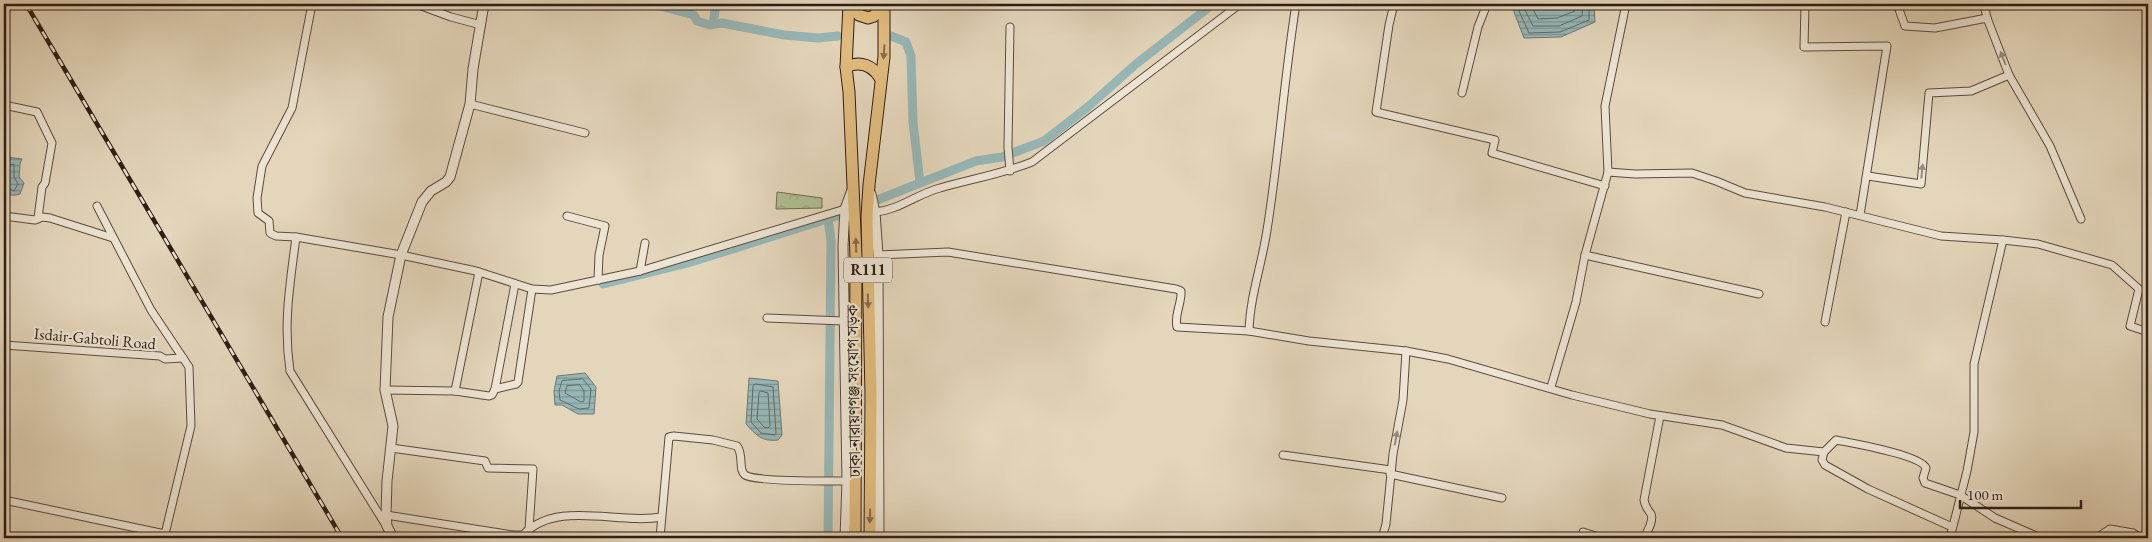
<svg xmlns="http://www.w3.org/2000/svg" width="2152" height="542" font-family="'EB Garamond','Noto Serif Bengali',serif">
<defs>
<pattern id="park-crowns" width="20" height="18" patternUnits="userSpaceOnUse" patternTransform="scale(1.25)"><rect width="20" height="18" fill="#b0be93"/><path d="M2 6a3 3 0 1 1 6 0M12 15a3 3 0 1 1 6 0" fill="none" stroke="#98a37e"/></pattern>
<pattern id="water-rules" width="6" height="5" patternUnits="userSpaceOnUse" patternTransform="scale(1.25)"><rect width="6" height="5" fill="#97b7b7"/><path d="M0 2.5h6" fill="none" stroke="#7c9494"/></pattern>
</defs>
<rect width="100%" height="100%" fill="#e4d6bb"/>
<filter id="stains"><feTurbulence type="fractalNoise" baseFrequency=".004" numOctaves="4"/><feColorMatrix values="0 0 0 0 .2 0 0 0 0 .09 0 0 0 0 .02 0 0 0 .5 -.17"/></filter>
<radialGradient id="worn" r=".72"><stop offset=".6" stop-color="#630" stop-opacity="0"/><stop offset="1" stop-color="#630" stop-opacity=".3"/></radialGradient>
<polygon fill="url(#park-crowns)" stroke="#6e6e54" points="777,192 822,198 822,208 776,209"/>
<g fill="url(#water-rules)" stroke="#6d7976">
<polygon points="1514,4 1594,4 1595,22 1561,37 1524,38 1514,12"/>
<path d="M 7,157 L 22,159 L 20,164 L 19,177 L 24,183 L 20,194 C 13,196 8,196 4,190 Z"/>
<polygon points="585,373 596,387 594,414 578,414 562,405 555,405 554,391 557,376"/>
<path d="M 749,378 L 778,381 L 782,435 L 778,440 C 762,442 756,435 746,424 Z"/>
</g>
<g fill="none" stroke-linecap="round" stroke-linejoin="round">
<g stroke="#626a66" stroke-width="1">
<polyline points="1519,4 1519,11 1529,33 1560,32 1589,20 1589,4"/>
<polyline points="1525,4 1525,10 1533,26 1559,26 1582,16 1583,4"/>
<polyline points="1533,4 1533,9 1538,19 1557,18 1575,11 1575,4"/>
<polyline points="4,166 14,164 14,177 18,184 14,191 4,187"/>
<polygon points="583,379 591,389 589,408 579,409 560,400 559,391 562,381"/>
<polygon points="756,384 773,387 776,433 775,435 761,433 751,422 753,386"/>
<polygon points="580,385 584,391 584,401 581,402 565,393 567,386"/>
<polygon points="761,391 768,393 770,426 768,428 764,427 757,419 759,393"/>
</g>
<g stroke="#97b7b7" stroke-width="9">
<polyline points="630,4 640,4"/>
<polyline points="652,4 694,15 697,21 710,25 722,23 784,35 818,38 838,36"/>
<polyline points="713,24 716,4"/>
<polyline points="891,36 906,42 911,56 913,122 920,183"/>
<polyline points="877,200 976,161 1002,157 1044,141 1089,106 1136,64 1213,4"/>
<polyline points="603,284 688,263 840,215"/>
<polyline points="828,538 831,241 828,219"/>
</g>
<g stroke="#5b4b3e" stroke-width="9">
<g id="minor">
<polyline points="416,4 451,17 481,25"/>
<polyline points="1394,4 1389,25 1376,112 1495,140 1492,153 1605,186"/>
<polyline points="1780,4 1793,4"/>
<polyline points="1984,4 1987,18"/>
<polyline points="1832,5 1805,5 1804,47 1887,46 1860,215"/>
<polyline points="1010,27 1008,147 1010,171"/>
<polyline points="2009,75 2050,146 2081,219"/>
<polyline points="1462,93 1478,27 1487,4"/>
<polyline points="470,104 585,133"/>
<polyline points="4,105 37,112 52,143 45,183 42,187 38,218"/>
<polyline points="1608,172 1605,106 1626,4"/>
<polyline points="1868,176 1921,184 1929,93 1971,91 2009,75 1987,18 1935,28 1905,26 1897,4"/>
<polyline points="97,206 151,310 189,367 191,426 165,534"/>
<path d="M 875,212 C 899,210 917,194 940,188 C 971,179 1002,174 1032,162 L 1240,4"/>
<polyline points="4,216 35,220 42,217 50,218 113,238"/>
<polyline points="567,216 605,226 599,255 598,280"/>
<polyline points="296,237 276,236 270,233 269,221 258,213 257,198 262,166 292,108 312,4"/>
<path d="M 878,255 L 948,252 L 1176,289 L 1181,291 C 1182,303 1174,315 1177,327 L 1249,331 L 1309,341 L 1406,351 L 1448,359 L 1572,395 L 1650,414 L 1722,425 L 1786,448 L 1824,452"/>
<polyline points="1585,255 1759,294"/>
<polyline points="640,271 645,243"/>
<polyline points="767,318 844,321"/>
<polyline points="1825,322 1846,212"/>
<path d="M 1249,331 C 1250,296 1262,264 1267,230 C 1279,155 1284,79 1296,4"/>
<polyline points="4,345 160,356 165,359 183,358"/>
<polyline points="1551,387 1576,302 1585,255 1608,172 1635,174 1692,173 1716,181 1745,193 1825,207 1941,236 2003,240"/>
<polyline points="495,389 516,384 518,382 532,289"/>
<polyline points="385,390 455,391 489,396 492,395 495,389 515,284"/>
<polyline points="455,391 479,272"/>
<polyline points="391,448 485,461 488,468 533,469 529,529"/>
<polyline points="1283,455 1391,470"/>
<polyline points="1390,474 1502,498"/>
<polyline points="4,500 165,534 164,537"/>
<path d="M 386,515 L 513,535 L 523,535 C 557,499 618,525 661,517"/>
<path d="M 387,527 L 290,371 C 283,323 290,284 296,237 L 401,255 L 476,271 L 532,289 L 551,290 L 640,271 L 845,209"/>
<path d="M 1952,527 L 1868,489 L 1825,465 L 1822,460 L 1824,452 L 1836,440 C 1851,443 1921,455 1926,468 L 1923,478 L 1925,483 L 1960,495 L 1995,518 L 2041,538"/>
<polyline points="1583,532 1602,538"/>
<path d="M 660,538 L 669,437 L 674,436 L 713,440 L 737,446 C 744,455 738,470 745,475 C 755,482 830,481 847,481"/>
<polyline points="1382,538 1386,524 1393,454 1403,400 1406,351"/>
<path d="M 1644,538 C 1647,532 1654,521 1651,514 C 1647,508 1645,507 1644,500 L 1660,416"/>
<polyline points="1950,538 1967,471 1974,432 1974,364 2003,240 2038,244 2112,265 2139,289 2130,326 2145,331 2148,336"/>
<polyline points="2099,538 2101,535 2110,529 2133,533 2140,538"/>
</g>
</g>
<g stroke="#5b4b3e" stroke-width="11">
<g id="tertiary">
<polyline points="871,194 875,212 878,255 879,538"/>
<polyline points="393,538 387,526 386,515 387,481 393,426 385,390 388,317 401,255 422,202 431,191 446,182 450,177 470,104 473,69 484,4"/>
<polyline points="845,538 847,481 843,246 845,209 852,190"/>
</g>
</g>
<g stroke="#2d1d15" stroke-width="13">
<g id="primary">
<polyline points="849,4 846,67 849,92 856,256 855,538"/>
<polyline points="851,4 859,15 868,18 874,16 884,4"/>
<path d="M 846,67 C 861,60 873,66 881,79"/>
<polyline points="870,538 871,394 867,216 869,185 884,57 884,4"/>
</g>
</g>
<use href="#minor" stroke="#ede4d3" stroke-width="7"/>
<use href="#tertiary" stroke="#ede4d3" stroke-width="9"/>
<use href="#primary" stroke="#e2bb7e" stroke-width="11"/>
<g stroke="#2d1d15" stroke-width="4.5">
<polyline id="rail" points="26,4 342,538"/>
</g>
<use href="#rail" stroke="#ede4d3" stroke-width="2.5" stroke-dasharray="8" stroke-linecap="butt"/>
</g>
<defs><path id="oneway-solid" d="M-6-.8H1V-3.2L6.5 0L1 3.2V.8H-6Z" transform="scale(1.25)"/></defs>
<g fill="#886c4a">
<use href="#oneway-solid" transform="translate(884 52) rotate(94)"/>
<use href="#oneway-solid" transform="translate(856 245) rotate(-92)"/>
<use href="#oneway-solid" transform="translate(868 301) rotate(89)"/>
<use href="#oneway-solid" transform="translate(870 516) rotate(91)"/>
</g>
<g fill="#978a7e">
<use href="#oneway-solid" transform="translate(2003 58) rotate(-111)"/>
<use href="#oneway-solid" transform="translate(1922 171) rotate(-85)"/>
<use href="#oneway-solid" transform="translate(1396 438) rotate(-80)"/>
</g>
<g text-anchor="middle" stroke-width="4.5" stroke-linejoin="round" paint-order="stroke">
<rect fill="#ede4d3" stroke="#67594e" stroke-width="1" x="844" y="257.5" width="48" height="25" rx="4"/>
<g font-size="15" font-weight="bold" fill="#2d1d15">
<text x="868" y="275">R111</text>
</g>
<g font-size="16" fill="#2d1d15" stroke="#ede4d3">
<text transform="translate(95 338) rotate(5)" y="6">Isdair-Gabtoli Road</text>
<text transform="translate(853 391) rotate(-91)" y="6">ঢাকা-নারায়ণগঞ্জ সংযোগ সড়ক</text>
</g>
</g>
<rect width="2152" height="542" fill="none" stroke="#e4d6bb" stroke-width="20"/>
<rect x="5" y="5" width="2142" height="532" fill="none" stroke="#2d1d15" stroke-width="2.5"/>
<rect x="10" y="10" width="2132" height="522" fill="none" stroke="#2d1d15"/>
<path d="M1960 500v8h121v-8" fill="none" stroke="#2d1d15" stroke-width="2.5"/>
<text x="1967" y="500" font-size="15" fill="#2d1d15" stroke="#ede4d3" stroke-width="4" paint-order="stroke">100 m</text>
<rect width="100%" height="100%" filter="url(#stains)"/>
<rect width="100%" height="100%" fill="url(#worn)"/>
</svg>
